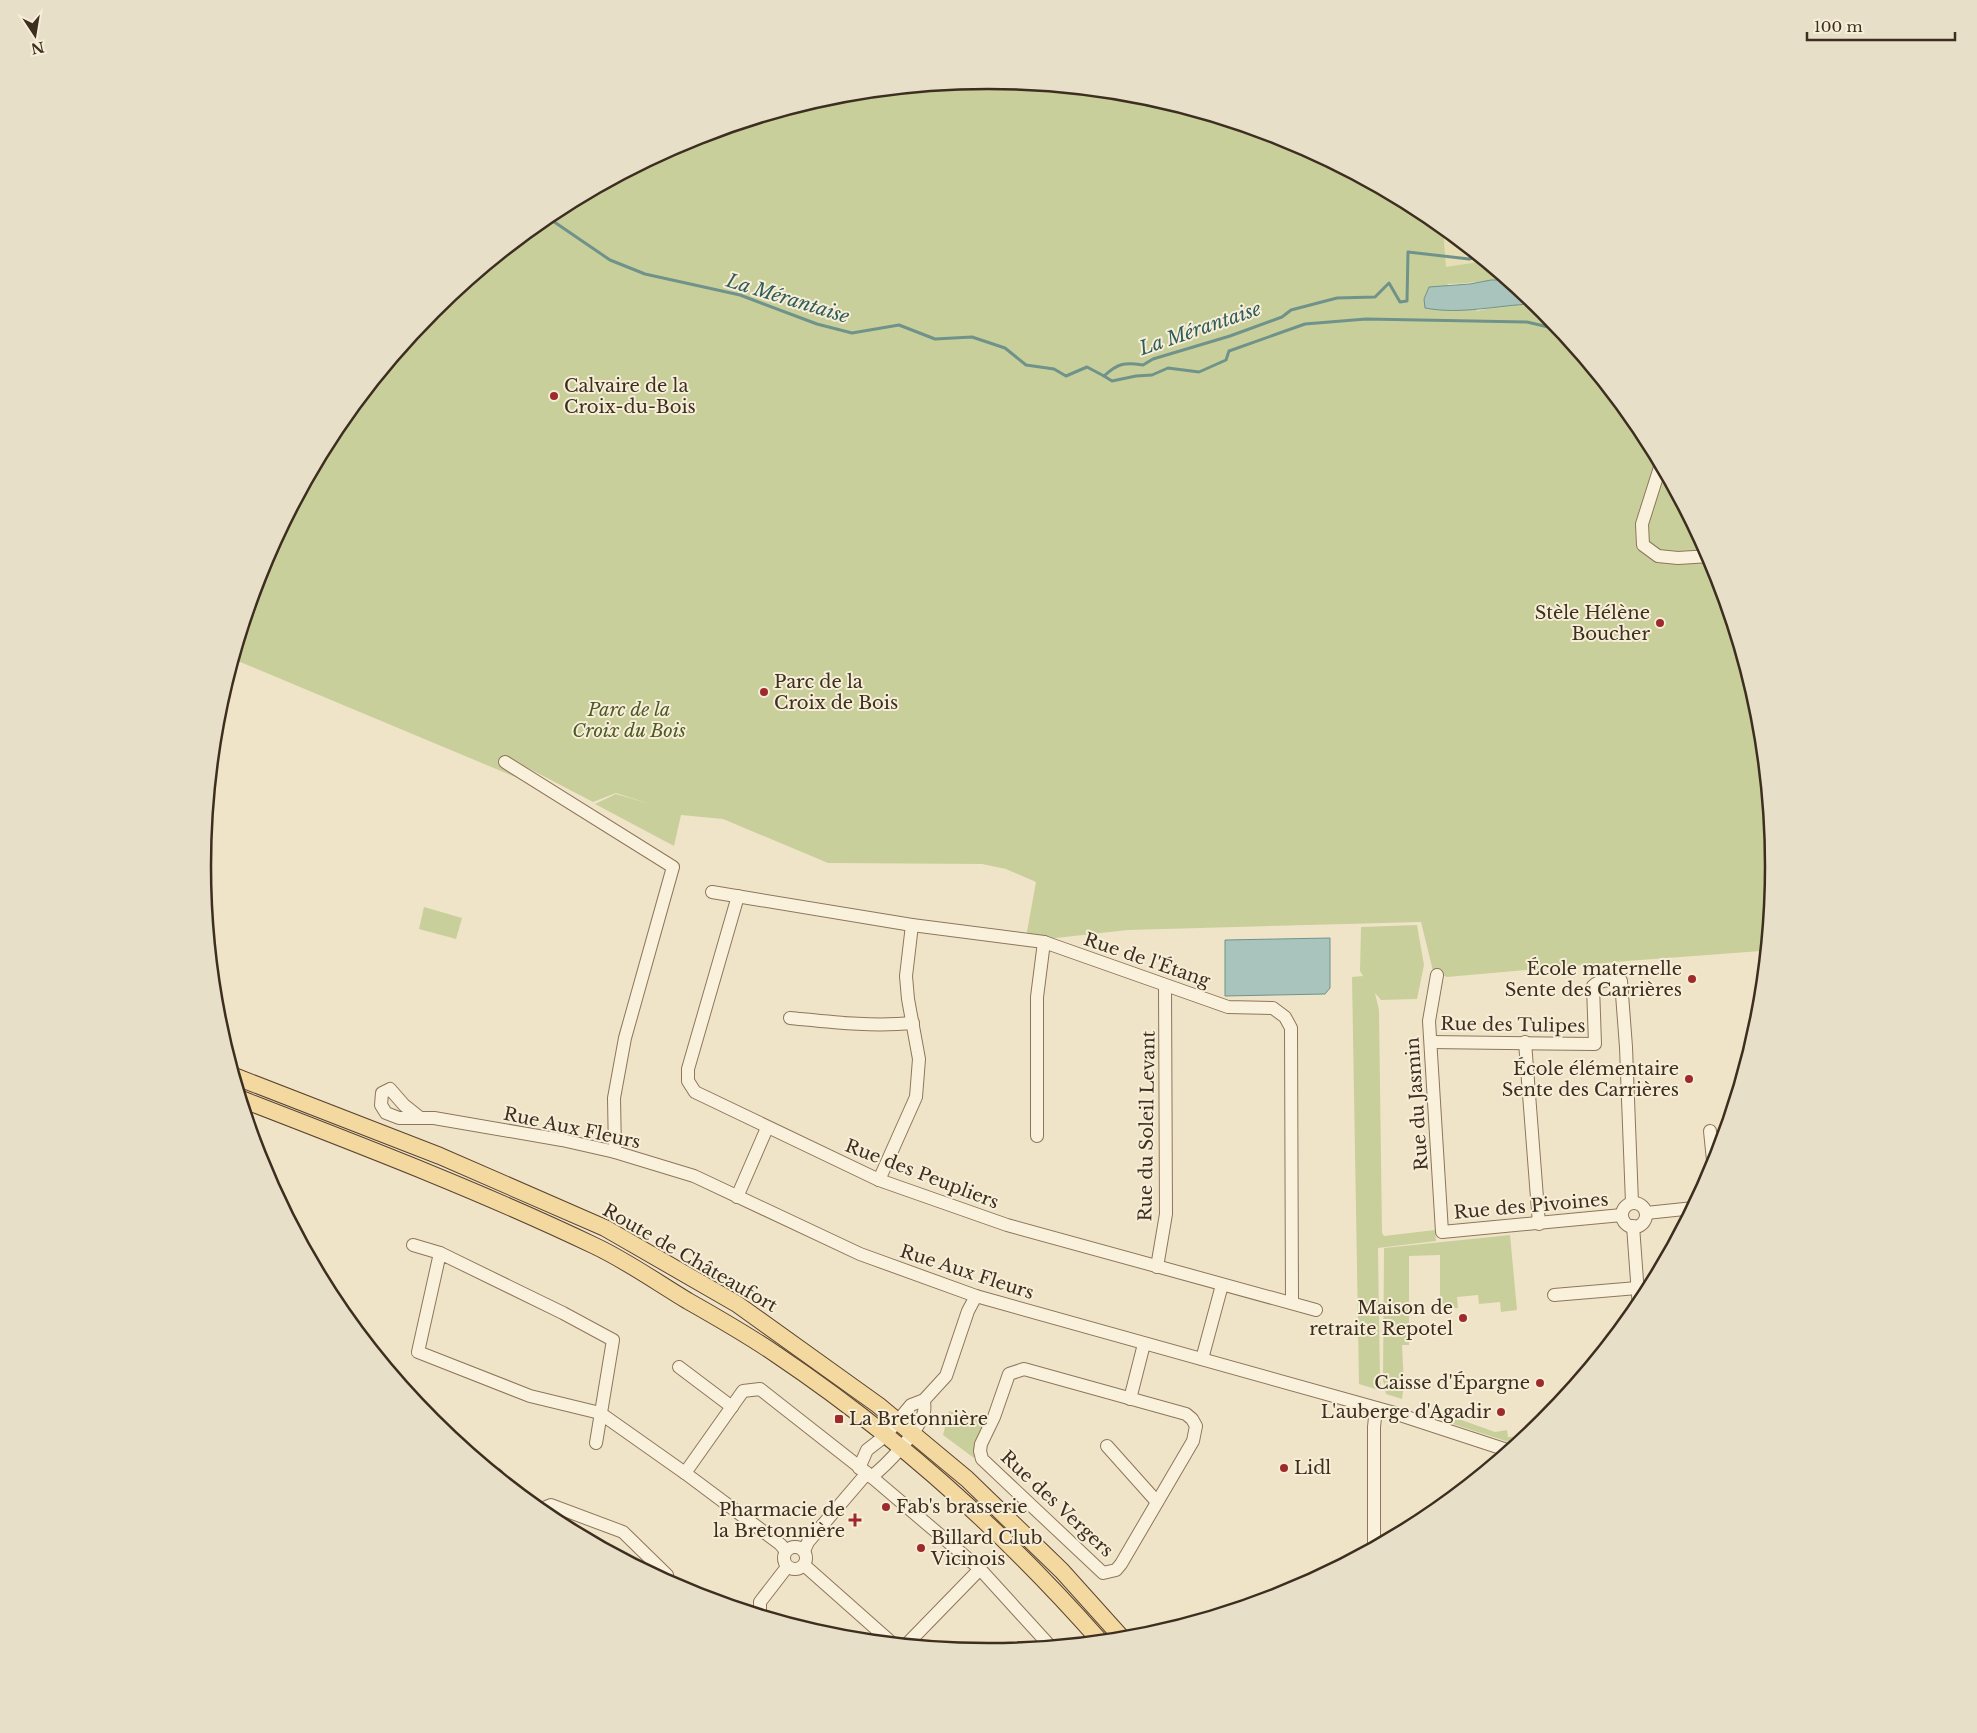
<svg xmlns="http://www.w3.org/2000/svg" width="1977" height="1733" font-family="'Libre Baskerville',serif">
<rect width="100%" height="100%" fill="#f0e4c8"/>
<polygon fill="#e6deb5" points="1443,227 1485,261 1446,268"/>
<g fill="#c9cf9b">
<path d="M 989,80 L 1142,95 L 1290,140 L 1426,213 L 1443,227 L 1446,267 L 1485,261 L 1508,280 C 1487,280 1467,284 1447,284 L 1477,311 L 1505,305 L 1533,304 L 1534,302 L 1545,311 L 1643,430 L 1715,566 L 1760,713 L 1768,799 L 1767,801 L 1767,945 L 1761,951 L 1627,961 L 1447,977 L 1433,971 L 1421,922 L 1128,930 L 1047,939 L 1026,937 L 1036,882 L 1006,869 L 982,864 L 828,863 L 723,819 L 681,815 L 674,846 L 595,804 L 616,794 L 650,804 L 616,793 L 593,802 L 526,767 L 520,779 L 233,659 L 262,565 L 335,429 L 433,310 L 552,212 L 688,140 L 835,95 Z"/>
<polygon points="424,907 462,918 456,939 419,929"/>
<polygon points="1417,925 1424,965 1417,999 1381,1000 1375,993 1379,1010 1382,1233 1384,1236 1435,1230 1436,1241 1378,1248 1380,1379 1382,1391 1359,1384 1352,977 1363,976 1360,971 1361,927"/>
<polygon points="1510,1235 1517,1310 1501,1312 1500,1302 1479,1304 1478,1295 1457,1297 1458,1308 1440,1309 1440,1255 1409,1256 1409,1345 1402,1345 1404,1384 1402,1399 1386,1394 1383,1380 1384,1248"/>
<polygon points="949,1411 988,1423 974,1444 974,1458 943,1435"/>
<polygon points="1456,1418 1495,1432 1507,1430 1508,1437 1528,1436 1518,1445 1453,1424"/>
</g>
<g fill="#a9c4bc" stroke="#6f938a">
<path d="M 1491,280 L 1508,280 L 1534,302 L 1533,304 C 1497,305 1462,315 1425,308 L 1424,299 L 1429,287 L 1470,284 Z"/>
<polygon points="1330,938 1330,988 1325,994 1225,996 1225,940"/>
</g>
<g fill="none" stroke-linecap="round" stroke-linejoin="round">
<g stroke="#6f938a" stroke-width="3">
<path d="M 547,217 L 610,260 L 645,274 L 740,295 L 817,324 L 852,333 L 899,325 L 935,339 L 972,337 L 1005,348 L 1026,365 L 1054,369 L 1066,376 L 1087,367 L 1104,376 C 1118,363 1125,362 1143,365 L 1153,359 L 1230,336 L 1282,317 L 1291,310 L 1337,298 L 1375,297 L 1389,283 L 1400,302 L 1407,301 L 1408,252 L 1469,259 L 1479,256"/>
<polyline points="1104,376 1112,381 1136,376 1152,375 1168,368 1199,372 1226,360 1229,351 1305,324 1366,319 1527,322 1561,330"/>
</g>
<g stroke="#8d765c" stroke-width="14">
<g id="minor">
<polyline points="1661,464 1642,524 1643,545 1658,556 1678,558 1710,556"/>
<polyline points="505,762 673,867 625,1038 614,1098 615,1152"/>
<polyline points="1774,854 1774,878"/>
<polyline points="712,892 912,925 1044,942 1228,1007 1273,1008 1285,1017 1291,1028 1292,1302"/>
<polyline points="738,896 688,1069 688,1081 695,1092 879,1180 1007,1225 1316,1310"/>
<polyline points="1437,975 1429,1021 1442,1232 1622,1215"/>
<path d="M 790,1018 C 831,1022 871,1027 913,1023"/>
<path d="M 1431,1042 L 1595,1044 L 1593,986 C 1599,980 1613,979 1621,981 L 1626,1047 L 1632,1203"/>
<polyline points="1525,1042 1539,1224"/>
<polyline points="419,1117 404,1105 390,1089 382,1093 381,1105 386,1113 399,1118 434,1118 562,1140 615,1152 694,1176 860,1254 976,1296 1391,1412 1510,1451"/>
<polyline points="1710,1131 1714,1170"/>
<polyline points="1037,1136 1037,997 1044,942"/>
<polyline points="879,1180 916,1097 919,1059 908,999 906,976 912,925"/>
<polyline points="737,1197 767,1128"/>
<circle cx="1634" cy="1215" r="12"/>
<polyline points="1646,1213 1694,1208"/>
<polyline points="1633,1226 1639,1308"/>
<polyline points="413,1245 440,1253"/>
<polyline points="1157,1267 1166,1214 1165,986"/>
<polyline points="1554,1295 1637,1288"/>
<polyline points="1202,1359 1222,1285"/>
<polyline points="679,1367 732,1407"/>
<polygon points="1024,1369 1186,1414 1192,1419 1196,1426 1193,1441 1121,1564 1116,1570 1103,1573 982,1459 980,1451 981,1444 994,1417 1009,1374"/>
<polyline points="1130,1399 1144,1344"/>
<polyline points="596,1443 613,1340 563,1313 440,1253 418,1352 530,1396 600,1413 685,1473 780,1544 786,1551"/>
<polyline points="1107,1446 1157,1502"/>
<polyline points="859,1468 867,1450 885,1436 911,1405 924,1400 946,1376 968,1311 976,1296"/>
<polyline points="685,1473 743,1391 760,1389 867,1473 980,1569 1051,1647"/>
<polyline points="495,1474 497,1475"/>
<path d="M 871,1477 C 887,1465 919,1431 924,1412 C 925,1408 924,1403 924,1400"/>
<polyline points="539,1510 551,1505 623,1532 667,1575 668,1582"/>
<circle cx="795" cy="1558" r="11"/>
<polyline points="1374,1548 1374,1427 1376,1408"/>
<polyline points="804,1551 808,1542 867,1473"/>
<polyline points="804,1565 892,1643"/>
<polyline points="760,1615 760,1602 787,1567"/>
<polyline points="906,1645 980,1569"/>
</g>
</g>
<g stroke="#5b4430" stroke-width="18">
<g id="major">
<polyline points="234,1076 440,1156 605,1228 737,1304 878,1405 967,1479 1062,1571 1124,1640"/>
<path d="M 241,1099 C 360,1145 480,1191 595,1246 C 627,1261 658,1283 688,1301 C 718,1318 748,1335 777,1355 C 896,1435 1006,1534 1101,1642"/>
</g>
</g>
<use href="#minor" stroke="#faf1dc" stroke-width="12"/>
<use href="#major" stroke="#f3d9a0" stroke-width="16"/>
</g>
<g fill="#9e2a2b" stroke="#f7eed8" stroke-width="2">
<circle cx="554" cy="396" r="5"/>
<circle cx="1660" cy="623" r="5"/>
<circle cx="764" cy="692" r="5"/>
<circle cx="1692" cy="979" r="5"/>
<circle cx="1689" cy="1079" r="5"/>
<circle cx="1463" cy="1318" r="5"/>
<circle cx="1540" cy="1383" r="5"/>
<circle cx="1501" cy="1412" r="5"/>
<rect x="834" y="1414" width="10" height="10" rx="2.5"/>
<circle cx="1284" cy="1468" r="5"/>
<circle cx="886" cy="1507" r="5"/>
<path d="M852.5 1512.5h5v5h5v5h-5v5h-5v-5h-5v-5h5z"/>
<circle cx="921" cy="1548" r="5"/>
</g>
<g text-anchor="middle" stroke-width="4" stroke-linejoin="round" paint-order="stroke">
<g font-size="18" fill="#3d2e20" stroke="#f7eed8" text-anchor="end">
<text x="564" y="392" text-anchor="start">Calvaire de la<tspan x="564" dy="21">Croix-du-Bois</tspan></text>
<text x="1650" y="619">Stèle Hélène<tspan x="1650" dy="21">Boucher</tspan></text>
<text x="774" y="688" text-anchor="start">Parc de la<tspan x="774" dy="21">Croix de Bois</tspan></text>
<text x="1682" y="975">École maternelle<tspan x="1682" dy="21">Sente des Carrières</tspan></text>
<text x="1679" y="1075">École élémentaire<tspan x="1679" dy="21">Sente des Carrières</tspan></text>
<text x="1453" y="1314">Maison de<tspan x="1453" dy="21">retraite Repotel</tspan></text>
<text x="1530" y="1389">Caisse d'Épargne</text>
<text x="1491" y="1418">L'auberge d'Agadir</text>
<text x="849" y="1425" text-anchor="start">La Bretonnière</text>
<text x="1294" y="1474" text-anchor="start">Lidl</text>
<text x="896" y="1513" text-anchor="start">Fab's brasserie</text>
<text x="845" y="1516">Pharmacie de<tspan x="845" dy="21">la Bretonnière</tspan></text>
<text x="931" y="1544" text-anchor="start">Billard Club<tspan x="931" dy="21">Vicinois</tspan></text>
</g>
<g font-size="18" font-style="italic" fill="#4d5a26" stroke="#f7eed8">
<text x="629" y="716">Parc de la<tspan x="629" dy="21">Croix du Bois</tspan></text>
</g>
<g font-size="18" fill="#3d2e20" stroke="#f7eed8">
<text transform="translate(1147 960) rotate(19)" y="6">Rue de l'Étang</text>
<text transform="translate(1513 1025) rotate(1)" y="6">Rue des Tulipes</text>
<text transform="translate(1417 1104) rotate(-94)" y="6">Rue du Jasmin</text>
<text transform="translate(1147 1126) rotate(-89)" y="6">Rue du Soleil Levant</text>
<text transform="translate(572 1128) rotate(12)" y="6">Rue Aux Fleurs</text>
<text transform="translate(922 1174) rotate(21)" y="6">Rue des Peupliers</text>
<text transform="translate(1531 1206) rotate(-5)" y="6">Rue des Pivoines</text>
<text transform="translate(690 1258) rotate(30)" y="6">Route de Châteaufort</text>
<text transform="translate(967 1272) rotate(18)" y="6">Rue Aux Fleurs</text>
<text transform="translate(1057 1504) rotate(43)" y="6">Rue des Vergers</text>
</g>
<g font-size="19" font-style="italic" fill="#2f5d5a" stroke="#f7eed8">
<text transform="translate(788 298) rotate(17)" y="7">La Mérantaise</text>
<text transform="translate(1200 328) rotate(-19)" y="7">La Mérantaise</text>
</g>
</g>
<path d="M0 0H1977V1733H0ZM211 866a777 777 0 1 1 1554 0a777 777 0 1 1-1554 0Z" fill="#e8dfc9" fill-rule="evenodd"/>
<path fill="none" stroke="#3d2e20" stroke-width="2.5" d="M211 866a777 777 0 1 1 1554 0a777 777 0 1 1-1554 0Z"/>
<g transform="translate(35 35) rotate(168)" stroke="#f7eed8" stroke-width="4" paint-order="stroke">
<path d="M0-4L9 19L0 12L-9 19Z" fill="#3d2e20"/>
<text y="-8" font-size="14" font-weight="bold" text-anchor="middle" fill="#3d2e20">N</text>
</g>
<path d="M1807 32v8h148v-8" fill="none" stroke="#3d2e20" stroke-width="2.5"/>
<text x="1814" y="32" font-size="15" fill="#3d2e20" stroke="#f7eed8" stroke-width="4" paint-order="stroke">100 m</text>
</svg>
